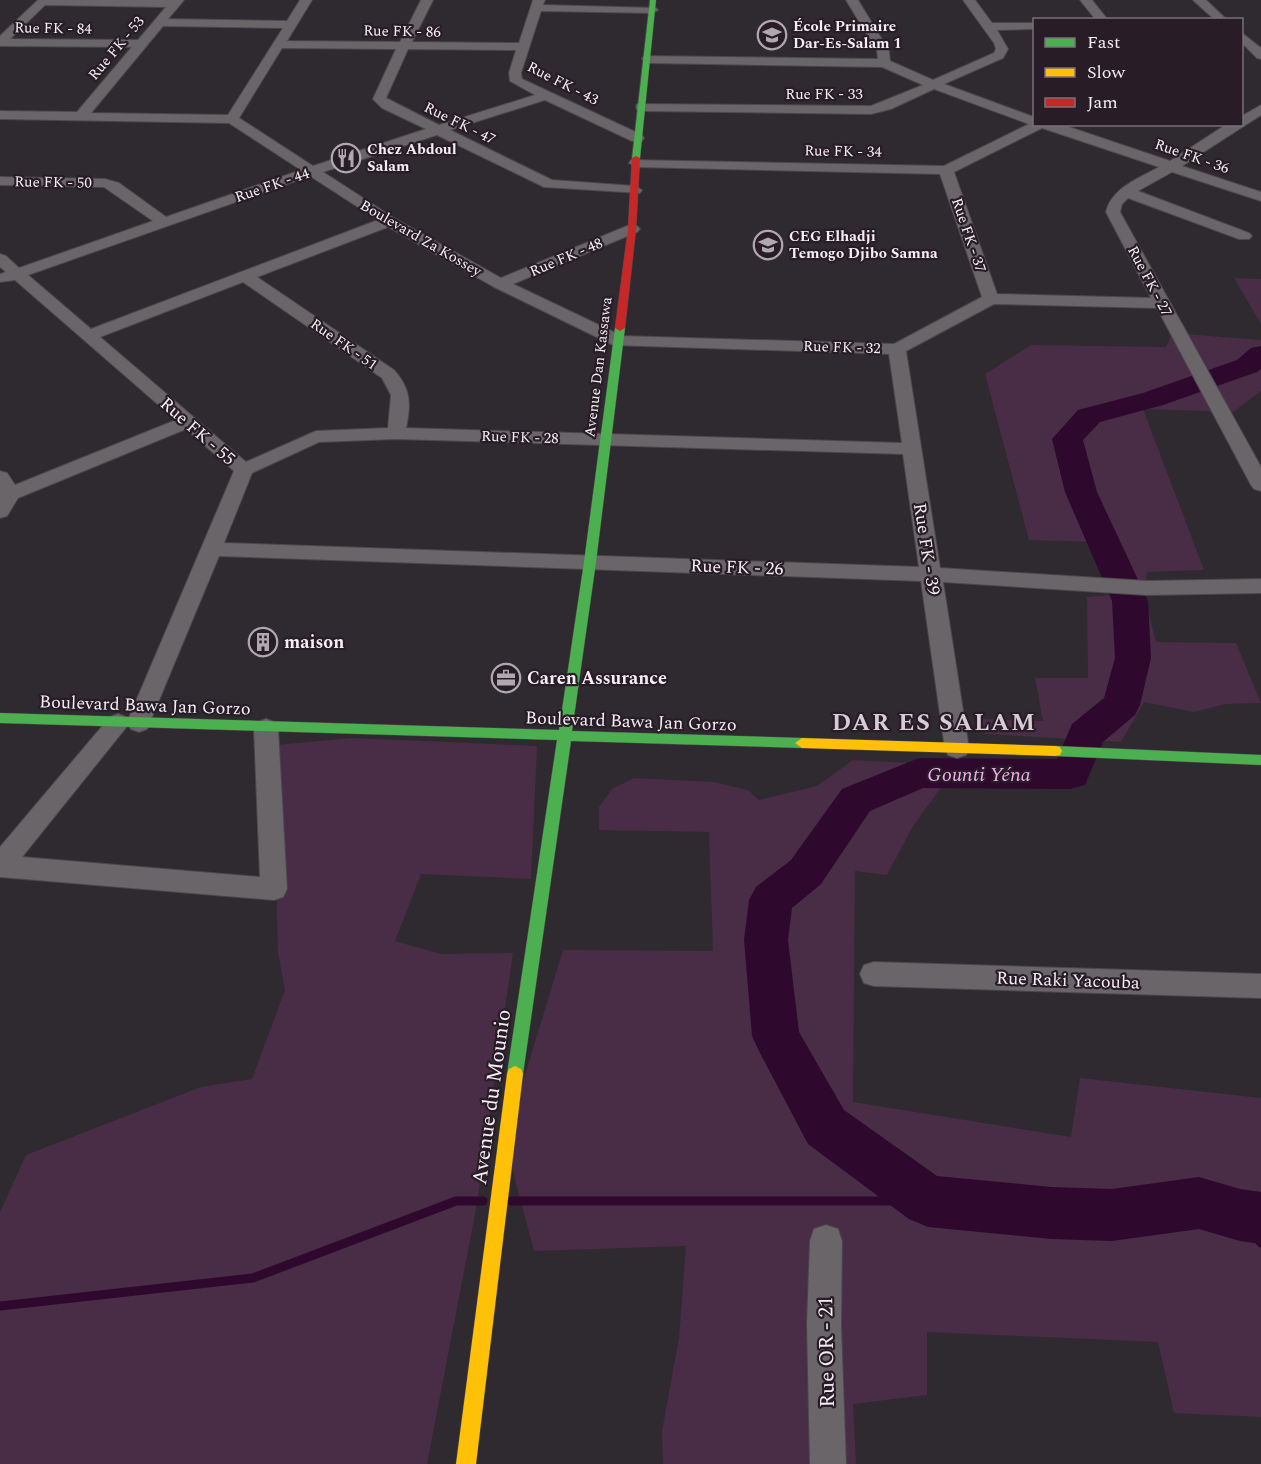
<svg xmlns="http://www.w3.org/2000/svg" width="1261" height="1464" font-family="Spectral,serif">
<rect width="100%" height="100%" fill="#2f2a2f"/>
<g fill="#492c46">
<polygon points="1234,278 1261,279 1261,324"/>
<polygon points="1172,333 1261,340 1261,391 1229,415 1206,411 1143,409 1204,570 1147,572 1144,594 1156,642 1236,643 1261,703 1226,704 1194,712 1144,702 1121,742 985,734 982,719 1043,721 1035,678 1088,678 1087,597 1110,595 1107,575 1098,542 1029,540 985,374 1031,345 1166,347"/>
<polygon points="352,738 537,746 531,879 421,874 395,941 441,954 513,953 476,1209 427,1464 0,1464 0,1212 26,1155 201,1087 252,1079 285,990 278,953 274,791 276,745"/>
<polygon points="853,760 983,767 1086,769 1085,779 943,785 913,826 887,875 855,871 853,1102 1071,1137 1080,1078 1261,1098 1261,1417 1174,1413 1158,1342 927,1332 927,1395 853,1404 856,1464 663,1464 662,1431 679,1338 686,1246 534,1251 505,1141 563,950 713,951 709,832 599,830 599,807 612,789 634,778 714,782 748,790 759,800 817,786"/>
</g>
<g fill="none" stroke-linecap="round" stroke-linejoin="round">
<g stroke="#2f082e" stroke-width="9">
<polyline points="512,1201 928,1201"/>
<polyline points="1240,1215 1261,1243"/>
<polyline points="0,1306 253,1278 456,1201 483,1201"/>
</g>
<polygon fill="#2f082e" fill-rule="evenodd" points="1261,346 1261,369 1257,372 1163,405 1100,422 1083,440 1097,492 1148,601 1151,658 1140,705 1135,715 1103,742 1085,785 1071,789 923,788 870,811 821,884 792,908 788,940 799,1032 844,1110 937,1176 1051,1187 1112,1189 1199,1177 1240,1189 1261,1192 1261,1244 1240,1241 1199,1229 1112,1241 1051,1239 928,1227 909,1219 808,1144 759,1051 752,1036 744,940 749,900 756,887 791,860 842,789 919,758 1057,759 1072,724 1104,698 1115,658 1112,601 1065,492 1052,439 1078,410 1143,393 1237,360 1251,348"/>
<g stroke="#4b474b" stroke-width="2">
<g id="street">
<path d="M 38,0 L 184,0 L 168,19 L 287,21 L 300,0 L 312,0 L 287,41 L 400,42 L 421,0 L 433,0 L 412,42 L 519,43 L 533,0 L 545,0 L 543,5 L 656,8 L 658,10 L 652,13 L 541,11 L 521,73 L 522,79 L 642,135 L 644,138 L 642,141 L 632,141 L 545,100 L 450,130 L 552,180 L 635,186 L 642,190 L 640,193 L 544,187 L 437,135 L 323,172 L 394,218 L 501,278 L 627,226 L 637,226 L 640,229 L 637,232 L 513,284 L 622,336 L 894,344 L 982,297 L 940,174 L 636,167 L 629,163 L 631,160 L 944,166 L 1029,124 L 934,89 L 891,109 L 871,114 L 642,111 L 637,110 L 636,107 L 637,104 L 871,106 L 923,85 L 882,67 L 648,63 L 642,59 L 644,56 L 878,59 L 877,51 L 846,0 L 858,0 L 889,51 L 890,61 L 933,80 L 994,53 L 996,49 L 994,43 L 963,0 L 975,0 L 992,23 L 1034,23 L 1034,29 L 997,30 L 1008,49 L 1003,58 L 944,84 L 1034,117 L 1034,124 L 1060,124 L 1170,161 L 1227,124 L 1242,124 L 1242,116 L 1261,105 L 1261,115 L 1182,166 L 1261,192 L 1261,201 L 1172,172 L 1138,191 L 1249,233 L 1252,236 L 1249,239 L 1239,239 L 1128,198 L 1122,204 L 1120,212 L 1261,467 L 1261,491 L 1254,489 L 1251,485 L 1157,308 L 994,304 L 906,351 L 940,568 L 1147,581 L 1261,579 L 1261,593 L 1147,595 L 943,582 L 969,749 L 966,755 L 957,758 L 948,755 L 945,749 L 921,581 L 219,556 L 147,729 L 139,732 L 131,729 L 128,725 L 22,857 L 260,877 L 254,728 L 258,722 L 266,719 L 274,722 L 278,728 L 287,889 L 283,897 L 274,900 L 0,877 L 0,847 L 110,717 L 118,714 L 126,717 L 128,720 L 234,471 L 186,429 L 18,498 L 7,516 L 0,518 L 0,471 L 7,473 L 15,485 L 176,420 L 15,280 L 0,282 L 0,274 L 6,272 L 0,267 L 0,254 L 6,256 L 19,268 L 153,221 L 104,187 L 0,185 L 0,177 L 105,179 L 119,183 L 166,217 L 301,170 L 229,123 L 0,119 L 0,111 L 77,112 L 132,47 L 0,46 L 0,36 ZM 45,5 L 166,7 L 138,40 L 10,39 ZM 163,26 L 283,28 L 228,115 L 91,113 ZM 282,48 L 396,49 L 373,99 L 382,108 L 426,129 L 313,166 L 239,118 ZM 408,49 L 516,50 L 509,73 L 510,81 L 535,95 L 439,125 L 386,98 ZM 1042,128 L 1159,167 C 1140,178 1111,188 1106,212 L 1151,298 L 997,294 L 954,172 ZM 310,176 L 378,220 L 91,329 L 28,275 ZM 388,227 L 494,287 L 613,345 L 889,354 L 902,443 L 406,428 C 411,404 411,389 394,370 L 257,277 ZM 243,282 L 382,378 L 391,395 L 388,428 L 316,431 L 246,462 L 100,337 ZM 396,439 L 903,454 L 919,567 L 224,543 L 252,473 L 319,442 Z"/>
<polygon points="1080,0 1092,0 1108,20 1096,20"/>
<polygon points="1193,0 1206,0 1227,20 1215,20"/>
<polygon points="1242,33 1261,48 1261,59 1257,58 1242,43"/>
<polygon points="874,962 1261,974 1261,998 874,986 864,983 860,974 864,965"/>
<polygon points="826,1225 838,1229 842,1241 841,1325 846,1464 810,1464 807,1325 810,1241 814,1229"/>
</g>
</g>
<g stroke="#4b474b" stroke-width="1">
<g id="fast">
<polygon points="650,0 656,0 640,158 636,160 632,158"/>
<polygon points="620,325 625,328 596,562 572,731 802,738 809,743 802,748 571,741 523,1074 521,1079 515,1082 509,1079 507,1074 557,740 0,723 0,713 559,730 584,562 615,328"/>
<polygon points="1055,746 1261,755 1261,765 1055,756 1050,755 1048,751 1050,747"/>
</g>
</g>
<g stroke="#4b474b" stroke-width="1">
<g id="slow">
<polygon points="802,738 1055,746 1060,747 1062,751 1060,755 1055,756 802,748 795,743"/>
<polygon points="515,1066 521,1069 523,1074 476,1464 456,1464 507,1074 509,1069"/>
</g>
</g>
<g stroke="#4b474b" stroke-width="1">
<polygon id="jam" points="636,156 640,158 636,229 625,328 620,331 615,328 628,229 632,158"/>
</g>
<use href="#street" fill="#6a6569" fill-rule="evenodd"/>
<use href="#fast" fill="#4caf50" fill-rule="evenodd"/>
<use href="#slow" fill="#ffc107" fill-rule="evenodd"/>
<use href="#jam" fill="#c62828" fill-rule="evenodd"/>
</g>
<defs>
<g id="school-ring" transform="scale(1.5)"><circle r="9.5" fill="#281d27" stroke="#afa9af" stroke-width="1.5"/><path d="M0-5L7-2L0 1L-7-2ZM-4 1L0 2.5L4 1V4Q0 6-4 4Z" fill="#afa9af"/></g>
<g id="restaurant-ring" transform="scale(1.5)"><circle r="9.5" fill="#281d27" stroke="#afa9af" stroke-width="1.5"/><path d="M-5-6h1v4h1v-4h1v4h1v-4h1v5L-1.5 .5V6h-2V.5L-5-1ZM5-6V6H3V1.5H1.5Q1.5-4 5-6Z" fill="#afa9af"/></g>
<g id="building-ring" transform="scale(1.5)"><circle r="9.5" fill="#281d27" stroke="#afa9af" stroke-width="1.5"/><path d="M-4-6H4V6H1V3H-1V6H-4ZM-2.5-4.3h1.7v1.8h-1.7ZM.8-4.3h1.7v1.8H.8ZM-2.5-1h1.7V.8h-1.7ZM.8-1h1.7V.8H.8Z" fill="#afa9af"/></g>
<g id="office-ring" transform="scale(1.5)"><circle r="9.5" fill="#281d27" stroke="#afa9af" stroke-width="1.5"/><path d="M-6-3h4V-5.5h4V-3h4V5H-6ZM-1-4.5V-3h2v-1.5ZM-6 0V1H6V0Z" fill="#afa9af"/></g>
</defs>
<g fill-rule="evenodd">
<use href="#school-ring" x="772" y="35"/>
<use href="#restaurant-ring" x="346" y="158"/>
<use href="#school-ring" x="768" y="245"/>
<use href="#building-ring" x="263" y="642"/>
<use href="#office-ring" x="506" y="678"/>
</g>
<g text-anchor="middle" stroke-width="4.5" stroke-linejoin="round" paint-order="stroke">
<g font-size="15" font-weight="bold" fill="#f4edf4" stroke="#281d27" text-anchor="start">
<text x="793" y="31">École Primaire<tspan x="793" dy="17">Dar-Es-Salam 1</tspan></text>
<text x="367" y="154">Chez Abdoul<tspan x="367" dy="17">Salam</tspan></text>
<text x="789" y="241">CEG Elhadji<tspan x="789" dy="17">Temogo Djibo Samna</tspan></text>
</g>
<g font-size="15" fill="#f4edf4" stroke="#281d27">
<text transform="translate(53 28) rotate(1)" y="5">Rue FK - 84</text>
<text transform="translate(402 31) rotate(1)" y="5">Rue FK - 86</text>
<text transform="translate(116 48) rotate(-50)" y="5">Rue FK - 53</text>
<text transform="translate(563 83) rotate(27)" y="5">Rue FK - 43</text>
<text x="824" y="99">Rue FK - 33</text>
<text transform="translate(460 123) rotate(26)" y="5">Rue FK - 47</text>
<text transform="translate(843 151) rotate(1)" y="5">Rue FK - 34</text>
<text transform="translate(1192 156) rotate(19)" y="5">Rue FK - 36</text>
<text transform="translate(53 182) rotate(1)" y="5">Rue FK - 50</text>
<text transform="translate(272 185) rotate(-19)" y="5">Rue FK - 44</text>
<text transform="translate(969 235) rotate(71)" y="5">Rue FK - 37</text>
<text transform="translate(421 238) rotate(30)" y="5">Boulevard Za Kossey</text>
<text transform="translate(566 257) rotate(-23)" y="5">Rue FK - 48</text>
<text transform="translate(1150 281) rotate(62)" y="5">Rue FK - 27</text>
<text transform="translate(344 344) rotate(35)" y="5">Rue FK - 51</text>
<text transform="translate(842 347) rotate(2)" y="5">Rue FK - 32</text>
<text transform="translate(598 367) rotate(-83)" y="5">Avenue Dan Kassawa</text>
<text transform="translate(520 437) rotate(2)" y="5">Rue FK - 28</text>
</g>
<g font-size="18" fill="#f4edf4" stroke="#281d27">
<text transform="translate(198 431) rotate(41)" y="6">Rue FK - 55</text>
<text transform="translate(927 549) rotate(81)" y="6">Rue FK - 39</text>
<text transform="translate(737 567) rotate(2)" y="6">Rue FK - 26</text>
<text transform="translate(145 705) rotate(2)" y="6">Boulevard Bawa Jan Gorzo</text>
<text transform="translate(631 721) rotate(2)" y="6">Boulevard Bawa Jan Gorzo</text>
<text transform="translate(1068 980) rotate(2)" y="6">Rue Raki Yacouba</text>
</g>
<g font-size="18" font-weight="bold" fill="#f4edf4" stroke="#281d27" text-anchor="start">
<text x="284" y="648">maison</text>
<text x="527" y="684">Caren Assurance</text>
</g>
<g font-size="20" font-style="italic" fill="#f4acee" stroke="#281d27">
<text x="979" y="781">Gounti Yéna</text>
</g>
<g font-size="21" fill="#f4edf4" stroke="#281d27">
<text transform="translate(491 1097) rotate(-82)" y="7">Avenue du Mounio</text>
<text transform="translate(826 1352) rotate(-91)" y="7">Rue OR - 21</text>
</g>
<g font-size="24" font-weight="bold" letter-spacing="1.5" fill="#d8cad7" stroke="#281d27">
<text x="934" y="730">DAR ES SALAM</text>
</g>
</g>
<rect x="1033" y="18" width="210" height="108" fill="#281d27" stroke="#7a7079" stroke-width="1.5"/>
<rect x="1045" y="38" width="30" height="9" fill="#4caf50" stroke="#7a7079" stroke-width="1.5"/>
<text x="1087" y="48" font-size="18" fill="#f4edf4">Fast</text>
<rect x="1045" y="68" width="30" height="9" fill="#ffc107" stroke="#7a7079" stroke-width="1.5"/>
<text x="1087" y="78" font-size="18" fill="#f4edf4">Slow</text>
<rect x="1045" y="98" width="30" height="9" fill="#c62828" stroke="#7a7079" stroke-width="1.5"/>
<text x="1087" y="108" font-size="18" fill="#f4edf4">Jam</text>
</svg>
